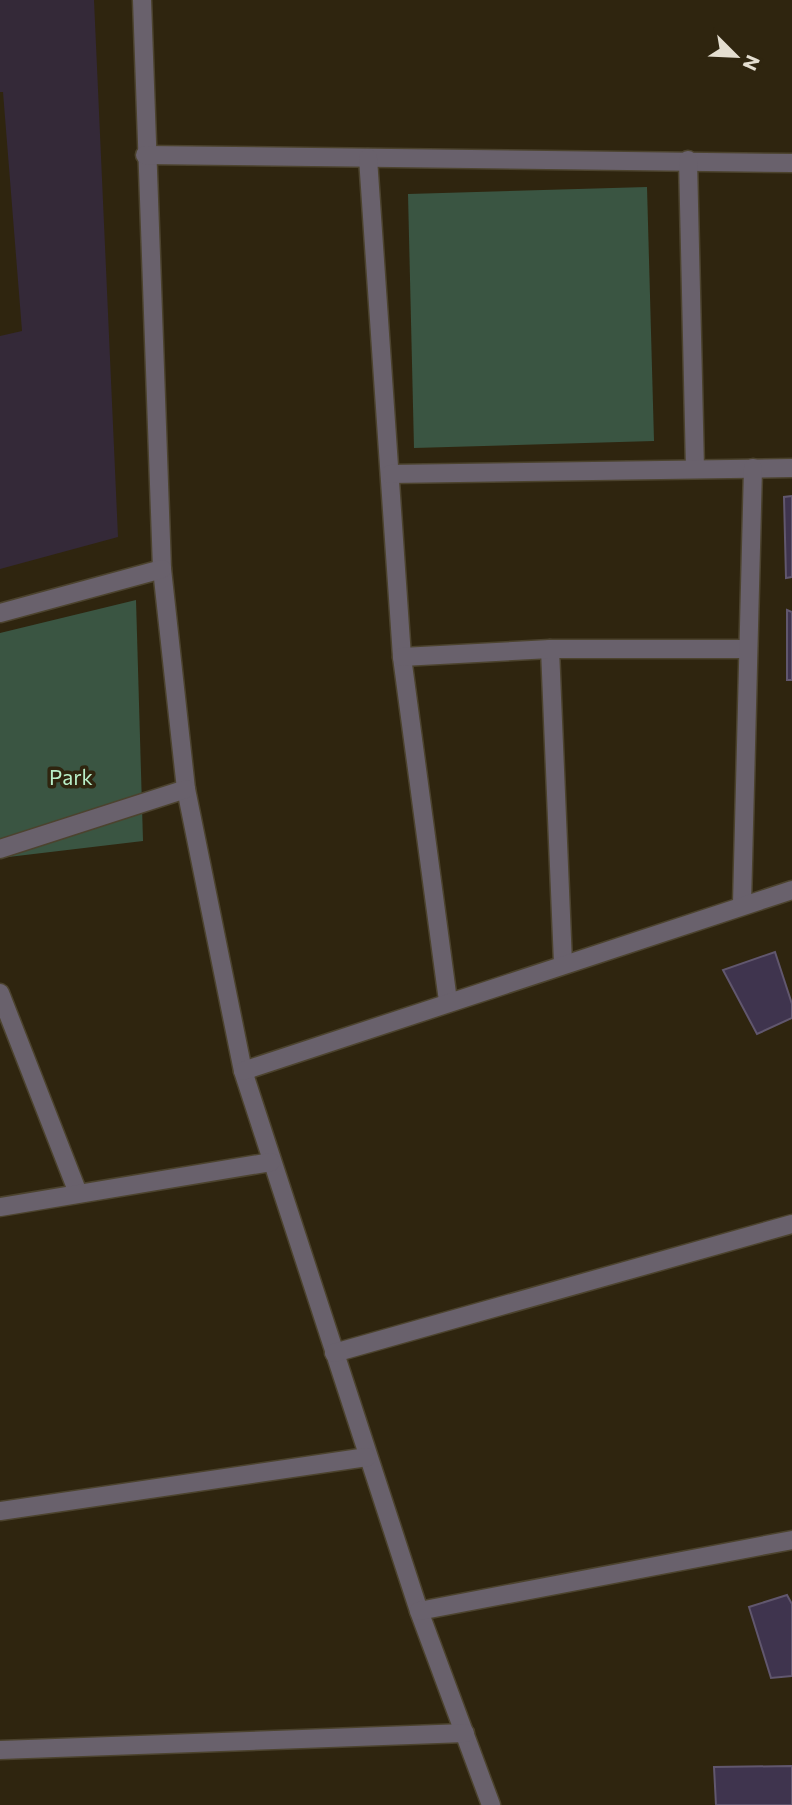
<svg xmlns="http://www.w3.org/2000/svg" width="792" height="1805" font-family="Commissioner,sans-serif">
<rect width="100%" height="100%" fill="#2f250f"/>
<polygon fill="#342938" points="0,0 94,0 118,537 0,569 0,336 22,331 3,92 0,92"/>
<g fill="#3a5542">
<polygon points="647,187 654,441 414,448 408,194"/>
<polygon points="136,600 143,841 0,858 0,633"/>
</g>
<g fill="#3f344e" stroke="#61576e" stroke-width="2">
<polygon points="792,496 792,577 786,578 784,497"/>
<polygon points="787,610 792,612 792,680 787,680"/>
<polygon points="775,952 792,1004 792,1018 757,1034 723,970"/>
<polygon points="787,1595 792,1604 792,1676 771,1678 749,1607"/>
<polygon points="792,1766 792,1805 716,1805 714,1767"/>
</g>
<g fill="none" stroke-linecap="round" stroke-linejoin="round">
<g stroke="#4c432e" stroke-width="21">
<g id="street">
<polyline points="142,0 162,569 186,789 243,1071 419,1611 491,1805"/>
<polyline points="145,155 792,163"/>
<polyline points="368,158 402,657 448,1001"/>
<polyline points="688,160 695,469"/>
<polyline points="390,474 792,468"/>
<polyline points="0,613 162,569"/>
<polyline points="550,649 563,963"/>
<polyline points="402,657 550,649 746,649"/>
<polyline points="0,849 186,789"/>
<polyline points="742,904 753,468"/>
<polyline points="0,993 78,1193"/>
<polyline points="243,1071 792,890"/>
<polyline points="0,1207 271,1162"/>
<polyline points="334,1353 792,1224"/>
<polyline points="0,1511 367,1457"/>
<polyline points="419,1611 792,1540"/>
<polyline points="0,1750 465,1733"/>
</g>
</g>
<use href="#street" stroke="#69616c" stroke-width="18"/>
</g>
<g text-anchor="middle" stroke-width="7" stroke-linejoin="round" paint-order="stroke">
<g font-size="21" fill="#b9efc8" stroke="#2f250f">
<text x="71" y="785">Park</text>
</g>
</g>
<g transform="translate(736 56) rotate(114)" stroke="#2f250f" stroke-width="5" paint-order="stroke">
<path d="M0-5L12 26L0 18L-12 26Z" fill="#e4ded0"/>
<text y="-10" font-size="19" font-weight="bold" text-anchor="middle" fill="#e4ded0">N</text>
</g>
</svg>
